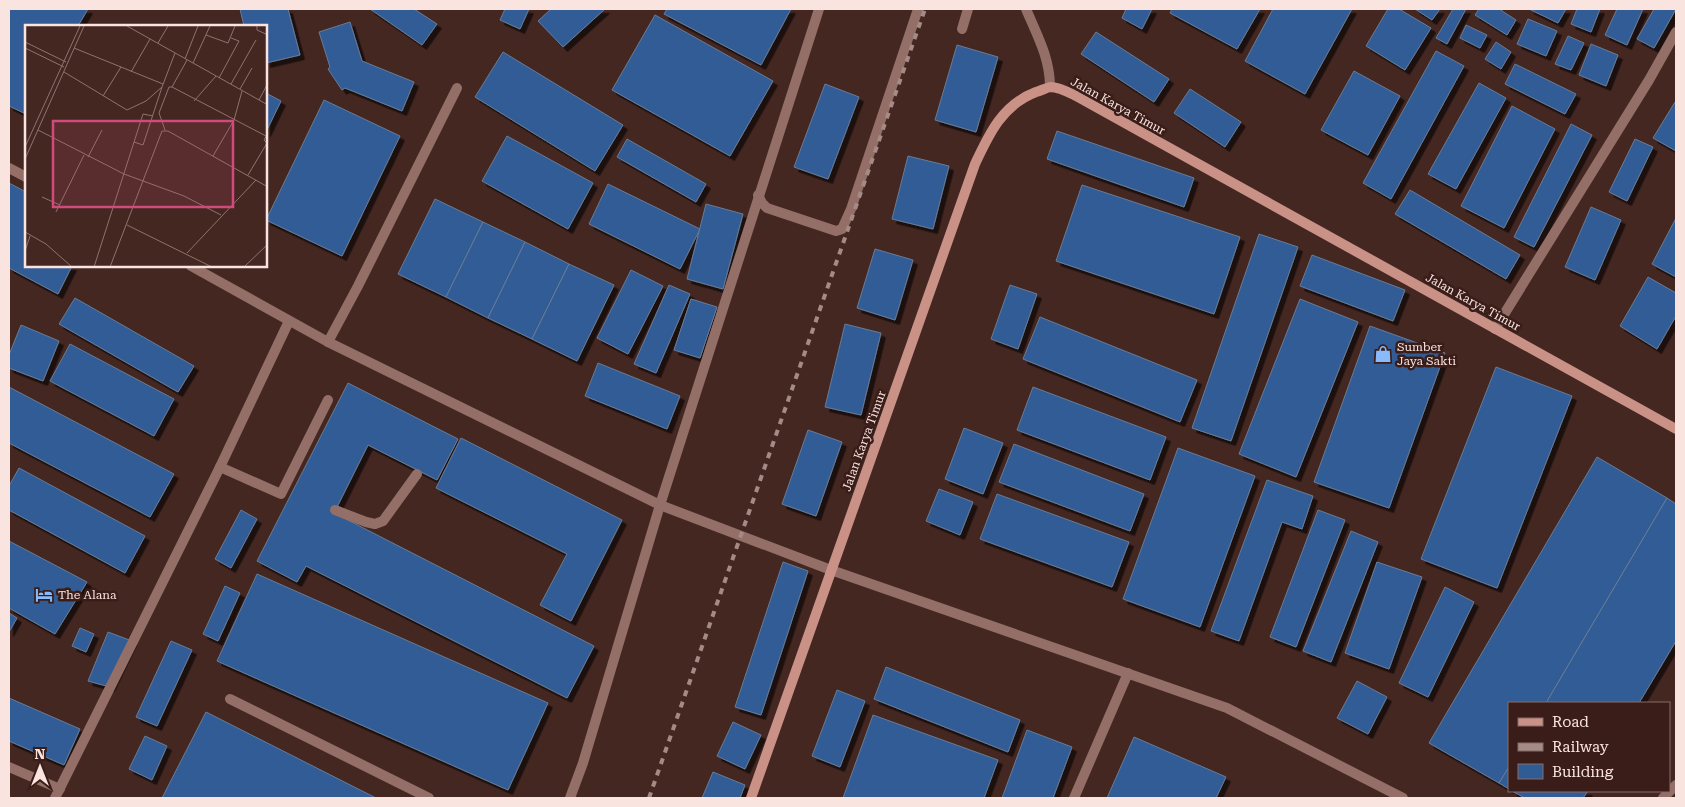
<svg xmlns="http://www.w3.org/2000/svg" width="1685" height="807" font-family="'Roboto Serif',serif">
<defs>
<filter id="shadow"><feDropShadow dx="4.5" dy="4.5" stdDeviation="0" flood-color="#0009"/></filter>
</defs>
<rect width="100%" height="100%" fill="#452722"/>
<g fill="#305c96" stroke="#687c96" filter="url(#shadow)">
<polygon points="9,9 88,9 78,26 26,26 26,114 9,106"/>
<polygon points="240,9 288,9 300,55 266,63 266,26 244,26"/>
<polygon points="370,9 414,9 437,24 422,45"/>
<polygon points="505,9 529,9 520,29 500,20"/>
<polygon points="551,9 605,9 563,47 538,21"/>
<polygon points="667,9 791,9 761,65 664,14"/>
<polygon points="1126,9 1152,9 1142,29 1122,18"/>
<polygon points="1172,9 1260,9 1237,49 1170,13"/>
<polygon points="1273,9 1352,9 1305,94 1245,61"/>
<polygon points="1388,9 1399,9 1431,28 1405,70 1366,46"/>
<polygon points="1415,9 1440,9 1432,20"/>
<polygon points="1453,9 1466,9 1447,44 1436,38"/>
<polygon points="1479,9 1499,9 1516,20 1507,35 1475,15"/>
<polygon points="1529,9 1566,9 1558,23"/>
<polygon points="1577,9 1600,9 1591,32 1571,24"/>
<polygon points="1617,9 1643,9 1627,45 1605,35"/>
<polygon points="1654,9 1676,9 1654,48 1637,39"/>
<polygon points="655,15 773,81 730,156 612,90"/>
<polygon points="1528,19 1557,31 1546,56 1517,44"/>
<polygon points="350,22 362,61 414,82 402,111 345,88 342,90 328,69 330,67 319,32"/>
<polygon points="1466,25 1487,35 1480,48 1460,38"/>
<polygon points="1096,32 1169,79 1154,102 1081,54"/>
<polygon points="1568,36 1584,43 1571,70 1555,64"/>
<polygon points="1496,42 1511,52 1501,69 1485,59"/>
<polygon points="1591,44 1618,55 1606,86 1579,75"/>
<polygon points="957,45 998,57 976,132 935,120"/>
<polygon points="1436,51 1464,66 1391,199 1363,183"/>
<polygon points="503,52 623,125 595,171 475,97"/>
<polygon points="1515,64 1576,94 1565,114 1505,84"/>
<polygon points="1354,71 1400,96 1368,155 1321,130"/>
<polygon points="1479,83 1506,98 1456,189 1428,174"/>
<polygon points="825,84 859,97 828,179 794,167"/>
<polygon points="1190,89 1241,122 1225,147 1174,113"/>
<polygon points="266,93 281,101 266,132"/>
<polygon points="324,100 400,136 342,256 266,220"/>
<polygon points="1675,102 1676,103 1676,151 1653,138"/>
<polygon points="1512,106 1555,129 1504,228 1461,206"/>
<polygon points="1571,124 1592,135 1534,247 1514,237"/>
<polygon points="1057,131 1194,178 1184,207 1047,159"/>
<polygon points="507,136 593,183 568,229 482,181"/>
<polygon points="627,139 706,184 696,202 617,157"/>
<polygon points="1635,139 1653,147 1627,201 1609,192"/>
<polygon points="908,156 949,166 933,229 892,219"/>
<polygon points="9,183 26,192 26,266 72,266 58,294 9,268"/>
<polygon points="608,184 700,229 680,269 589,224"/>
<polygon points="1082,185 1240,237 1214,314 1056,261"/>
<polygon points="1410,190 1520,255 1506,279 1395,214"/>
<polygon points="435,199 483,222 446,297 398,274"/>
<polygon points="706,204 743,214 723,289 687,279"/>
<polygon points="1591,207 1621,220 1595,280 1565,267"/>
<polygon points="1676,218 1676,277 1652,264"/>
<polygon points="483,222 525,242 488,318 446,297"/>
<polygon points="1259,234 1298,247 1231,441 1192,428"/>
<polygon points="525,242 569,264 532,339 488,318"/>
<polygon points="875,249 913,260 895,320 857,308"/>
<polygon points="1312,255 1405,290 1393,321 1300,286"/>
<polygon points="569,264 614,285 577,361 532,339"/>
<polygon points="631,270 663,286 628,354 597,338"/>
<polygon points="1648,277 1676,293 1676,316 1657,349 1620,326"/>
<polygon points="669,285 690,294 656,373 634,364"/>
<polygon points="1010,285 1037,294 1018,349 991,339"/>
<polygon points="75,298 194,366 178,392 59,324"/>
<polygon points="691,299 717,307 700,358 674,350"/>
<polygon points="1300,299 1358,322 1296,477 1239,454"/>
<polygon points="1040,317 1197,380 1180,422 1023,359"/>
<polygon points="845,324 881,333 861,415 825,407"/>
<polygon points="21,325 59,341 43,381 9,368 9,355"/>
<polygon points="1370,326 1445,353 1389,508 1314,482"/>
<polygon points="70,344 174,399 154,436 50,381"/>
<polygon points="598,363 680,396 667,429 585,396"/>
<polygon points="1496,367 1572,396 1497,588 1421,559"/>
<polygon points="348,383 458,439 437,480 368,445 334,513 594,646 567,698 306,566 297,582 257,561"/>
<polygon points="9,387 174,474 150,517 9,443"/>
<polygon points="1033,387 1166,437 1150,480 1017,430"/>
<polygon points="964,428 1003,443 983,494 945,479"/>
<polygon points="808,430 842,442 816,516 782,504"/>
<polygon points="461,438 622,520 571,621 540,605 567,554 436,488"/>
<polygon points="1014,444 1144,494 1130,531 999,482"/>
<polygon points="1178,448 1255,476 1200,627 1123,599"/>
<polygon points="1597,457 1667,498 1546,703 1509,703 1509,767 1499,783 1429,743"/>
<polygon points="19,468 145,536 125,573 9,510 9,486"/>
<polygon points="1267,480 1313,496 1302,529 1282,522 1239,641 1211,631"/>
<polygon points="939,489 973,502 960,535 926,521"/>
<polygon points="997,494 1129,542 1112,587 980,539"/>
<polygon points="1667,498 1676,504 1676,641 1639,703 1546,703"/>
<polygon points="241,510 257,519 231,568 215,559"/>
<polygon points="1318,510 1345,520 1296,647 1270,637"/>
<polygon points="1351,531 1378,542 1331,662 1303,651"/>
<polygon points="9,541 87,582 55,634 9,608"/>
<polygon points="783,562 808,571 761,715 735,707"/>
<polygon points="1377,562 1422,577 1389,669 1345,653"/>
<polygon points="257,574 548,703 508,790 217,661"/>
<polygon points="225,586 240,593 218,641 203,634"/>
<polygon points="1445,587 1474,602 1428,697 1399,683"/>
<polygon points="9,613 17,618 9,632"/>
<polygon points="80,628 94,634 86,652 72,646"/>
<polygon points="108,632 132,641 110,687 88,681"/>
<polygon points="171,641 192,650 157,726 136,717"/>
<polygon points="886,667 1020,720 1008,752 874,699"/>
<polygon points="1357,681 1387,697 1368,734 1337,718"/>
<polygon points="837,690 865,701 840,767 812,756"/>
<polygon points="9,698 80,729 64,765 9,741"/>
<polygon points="206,712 376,798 162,798"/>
<polygon points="873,715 998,760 984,798 843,798"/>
<polygon points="733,722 761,735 745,769 717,756"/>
<polygon points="1027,730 1072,747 1053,798 1002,798"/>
<polygon points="145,736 167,746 152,780 129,769"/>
<polygon points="1134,737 1226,777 1216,798 1107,798"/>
<polygon points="1509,767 1509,789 1499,783"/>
<polygon points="713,772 745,785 740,798 702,798"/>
<polygon points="1512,791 1588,791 1583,798 1525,798"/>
</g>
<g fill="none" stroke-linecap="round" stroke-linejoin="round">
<g stroke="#936f68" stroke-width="10">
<polyline points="220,467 281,494 328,400"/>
<polyline points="335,510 366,522 375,524 383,521 417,474"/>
<polyline points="230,699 429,798"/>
<polyline points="1074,798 1128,673"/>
</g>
<g stroke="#936f68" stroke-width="10">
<path d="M 1026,9 C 1037,35 1050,58 1050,87"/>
<polyline points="962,29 968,9"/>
<polyline points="9,168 26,177"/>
<polyline points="758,195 762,203 767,208 836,231 842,229 851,209 918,9"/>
<polyline points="191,266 328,342 660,505 831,570 1227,708 1403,798"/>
<polyline points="1495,329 1649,80 1676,32"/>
<polyline points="328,342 358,286 457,88"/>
<polyline points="9,767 60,789"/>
<polyline points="55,798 220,467 289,321"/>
<polyline points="570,798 583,763 660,505 819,9"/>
<polyline points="1663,798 1676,785"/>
</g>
<path stroke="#ca9186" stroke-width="10" d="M 751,798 L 975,164 C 989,134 1002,105 1036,92 C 1040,91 1046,88 1050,87 C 1059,87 1068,92 1076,96 L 1676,429"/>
<polyline stroke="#a48b86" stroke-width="4" stroke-dasharray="6 6" stroke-linecap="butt" points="649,798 925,9"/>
</g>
<defs>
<g id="shop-bare" transform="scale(1.35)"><path d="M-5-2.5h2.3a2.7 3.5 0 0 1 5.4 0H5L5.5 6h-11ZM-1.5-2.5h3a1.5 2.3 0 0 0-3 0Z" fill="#89bafc" stroke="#3a1d18" stroke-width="2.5" paint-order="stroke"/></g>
<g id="hotel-bare" transform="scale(1.35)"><path d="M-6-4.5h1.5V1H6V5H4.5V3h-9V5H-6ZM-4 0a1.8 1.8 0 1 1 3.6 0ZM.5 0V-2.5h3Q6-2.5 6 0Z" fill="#89bafc" stroke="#3a1d18" stroke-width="2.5" paint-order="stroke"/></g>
</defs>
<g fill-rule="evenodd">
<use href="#shop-bare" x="1383" y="354"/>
<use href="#hotel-bare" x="44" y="595"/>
</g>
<g text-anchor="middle" stroke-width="5" stroke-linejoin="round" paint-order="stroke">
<g font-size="12" fill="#f9e4e0" stroke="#3a1d18">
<text transform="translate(1118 106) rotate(29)" y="4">Jalan Karya Timur</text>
<text transform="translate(1473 302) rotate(29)" y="4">Jalan Karya Timur</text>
<text transform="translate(864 441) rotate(-70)" y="4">Jalan Karya Timur</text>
</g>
<g font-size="12" fill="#f9e4e0" stroke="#3a1d18" text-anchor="start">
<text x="1397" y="351">Sumber<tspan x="1397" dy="14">Jaya Sakti</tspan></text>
<text x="58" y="599">The Alana</text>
</g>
</g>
<g transform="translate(25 25)">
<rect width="242" height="242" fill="#452722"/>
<path fill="none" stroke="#8d736e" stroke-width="1" d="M 102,1 L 243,80M 232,1 L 232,5 L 243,10M 181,10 L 203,18 L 210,1M 0,17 L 41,37M 133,18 L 143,1M 0,23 L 39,42M 49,23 L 138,59M 160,34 L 173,1M 162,35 L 147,62 L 241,111M 168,38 L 185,1M 39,47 L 102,85 L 121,76 L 137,62 L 150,28M 106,47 L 125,14M 194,53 L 214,16 L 206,13M 206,59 L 231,15M 215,64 L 227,43M 78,71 L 96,42M 234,75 L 243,58M 169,76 L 191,51M 13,105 L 99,149 L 159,171 L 196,190M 140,105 L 134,88 L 144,62 L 147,62M 109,117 L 118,120 L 137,62M 0,122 L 55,1M 188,131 L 209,95 L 217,66M 63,132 L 77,105M 0,134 L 59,1M 223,150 L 242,118 L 239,115 L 243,108M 17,172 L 35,180M 31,187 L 59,130M 102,200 L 187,242M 0,207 L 21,219 L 47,242M 0,226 L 5,211M 162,228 L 231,155M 69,242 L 118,89 L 128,91M 85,242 L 137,106 L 143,106 L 243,162M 219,242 L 243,219"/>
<path fill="#d04b7c" fill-opacity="0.15" stroke="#d04b7c" stroke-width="2.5" d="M 28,96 L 208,96 L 208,182 L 28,182 Z"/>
<rect width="242" height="242" fill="none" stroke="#f9e4e0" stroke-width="2.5"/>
</g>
<rect width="1685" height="807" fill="none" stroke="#f9e4e0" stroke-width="20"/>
<rect x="1508" y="702" width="162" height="90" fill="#3a1d18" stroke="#866d68"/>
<rect x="1518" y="718" width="25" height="8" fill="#ca9186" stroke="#866d68"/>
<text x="1552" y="727" font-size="15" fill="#f9e4e0">Road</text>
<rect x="1518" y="743" width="25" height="8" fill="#a48b86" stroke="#866d68"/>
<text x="1552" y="752" font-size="15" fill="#f9e4e0">Railway</text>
<rect x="1518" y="764" width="25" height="15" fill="#305c96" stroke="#866d68"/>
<text x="1552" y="777" font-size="15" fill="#f9e4e0">Building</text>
<g transform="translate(40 767)" stroke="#3a1d18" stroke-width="4" paint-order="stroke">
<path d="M0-4L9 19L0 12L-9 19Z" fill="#f9e4e0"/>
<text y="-8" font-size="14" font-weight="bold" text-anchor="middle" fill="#f9e4e0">N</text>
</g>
</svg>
